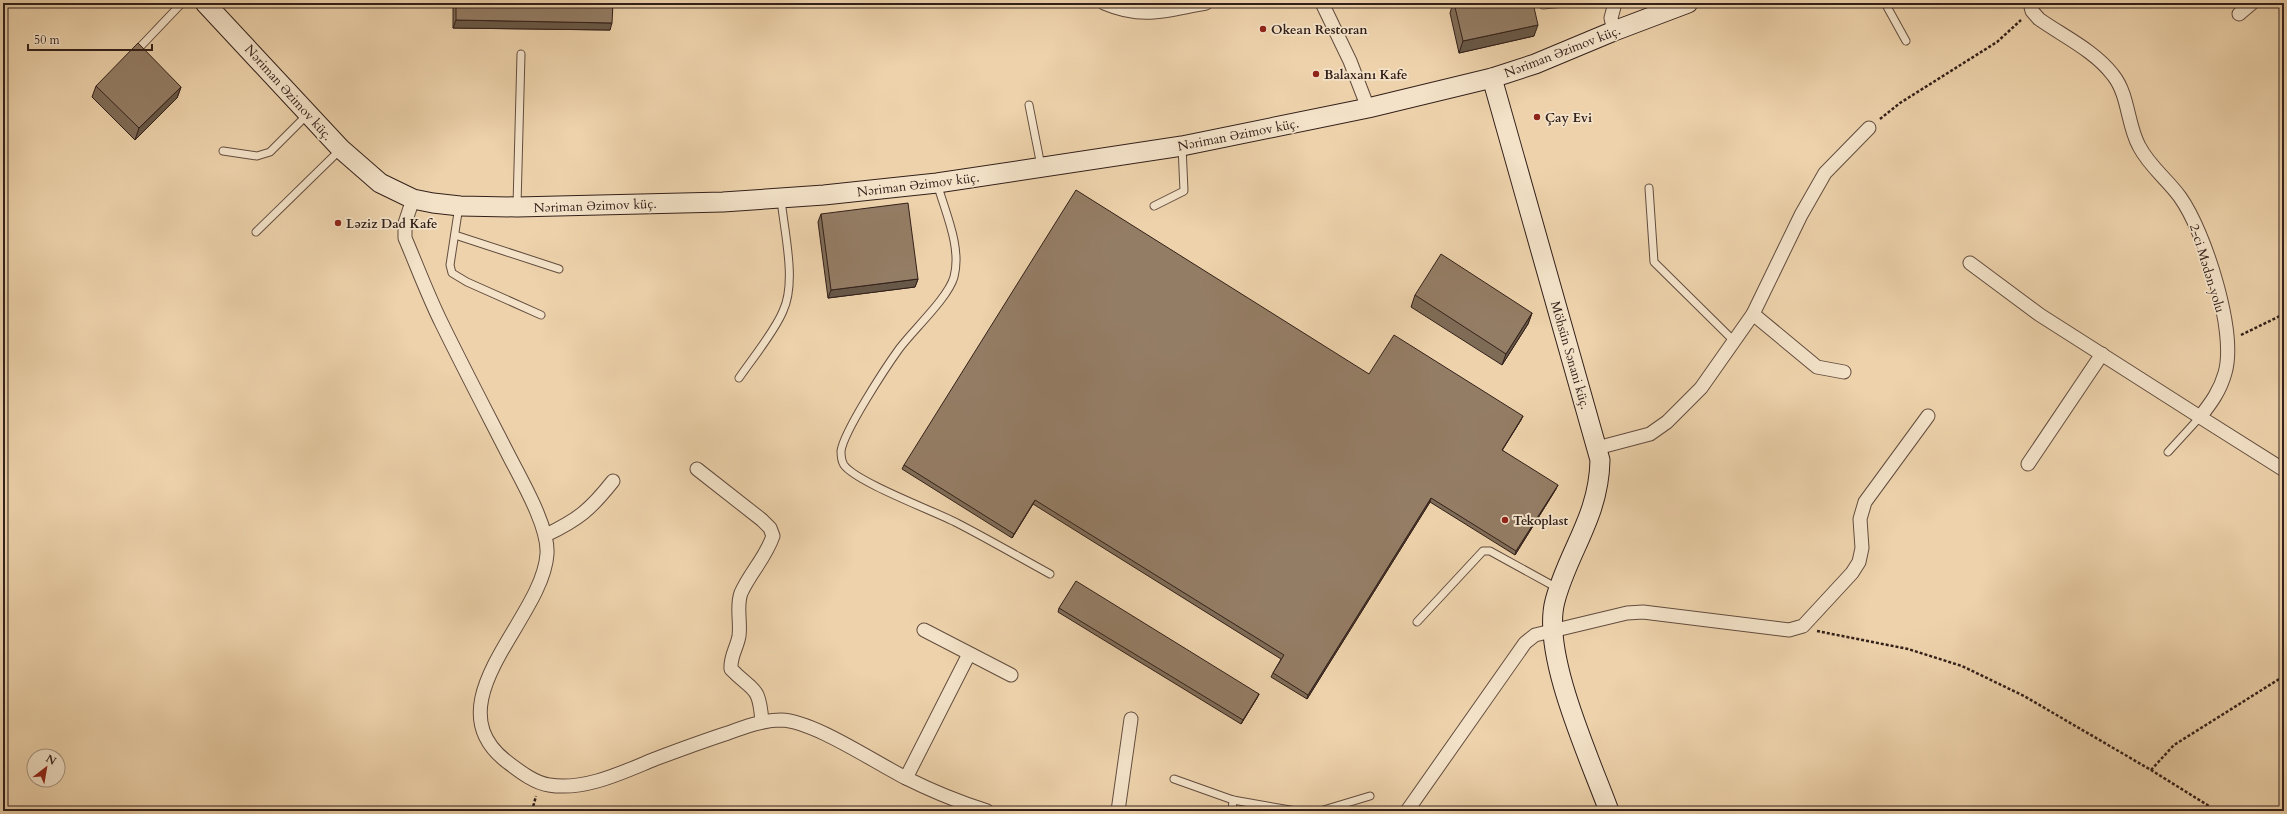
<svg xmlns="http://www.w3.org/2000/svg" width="2287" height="814" font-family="Cardo,serif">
<rect width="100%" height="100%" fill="#edd2ab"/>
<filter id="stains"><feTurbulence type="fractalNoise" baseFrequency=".005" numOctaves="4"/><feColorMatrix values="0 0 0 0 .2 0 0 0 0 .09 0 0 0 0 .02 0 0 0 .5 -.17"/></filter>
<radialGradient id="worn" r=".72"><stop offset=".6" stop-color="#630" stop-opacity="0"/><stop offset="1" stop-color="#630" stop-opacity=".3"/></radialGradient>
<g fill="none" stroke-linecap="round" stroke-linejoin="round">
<g stroke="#624c3e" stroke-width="9">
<g id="lane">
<polyline points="1606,3 1613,6"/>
<polyline points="1885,3 1906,41"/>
<polyline points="1543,5 1564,3"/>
<polyline points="141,46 182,3"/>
<polyline points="1029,105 1041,166"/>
<polyline points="223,151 257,156 270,152 307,115"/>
<path d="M 937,183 C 945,212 962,247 954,277 C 948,298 913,330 899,349 C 886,367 844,431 841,451 C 841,455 842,462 844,465 C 856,482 934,511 957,523 C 988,539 1019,557 1050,574"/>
<polyline points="1649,188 1654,262 1735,342"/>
<polyline points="517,205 521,54"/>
<polyline points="459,206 450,265 452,273 467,282 541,315"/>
<polyline points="1154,206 1184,191 1182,146"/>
<polyline points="256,232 341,149"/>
<polyline points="455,235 559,269"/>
<path d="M 739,378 C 752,359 775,331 783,311 C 797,282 784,231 781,199"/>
<polyline points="2168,452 2200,417"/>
<polyline points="1417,622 1483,551 1490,551 1559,589"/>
<polyline points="1174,779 1233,800 1296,811"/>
<polyline points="1232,811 1233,800"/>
<polyline points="1320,811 1370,796"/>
</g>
</g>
<g stroke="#624c3e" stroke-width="15">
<g id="street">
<path d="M 1104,3 C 1144,20 1166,10 1206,3"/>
<polyline points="1322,3 1350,61 1368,108"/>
<path d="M 2030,3 L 2032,11 L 2039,19 C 2063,36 2095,51 2113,75 C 2129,95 2127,124 2139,146 C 2149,166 2167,179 2180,197 C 2205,232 2237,332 2225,373 C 2220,391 2211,403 2200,417 L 2284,470"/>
<polyline points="2239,14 2252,3"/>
<polyline points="1614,31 1611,18 1615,3"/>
<path d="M 413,199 L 405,223 L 405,238 C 417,266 428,296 442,324 C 463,367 485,409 507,452 C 520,478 549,526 547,554 C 543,619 431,702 506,761 C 518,770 534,783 549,785 C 585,791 623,772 655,759 C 679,750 703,741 728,733 C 744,727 763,720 781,720 C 814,721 874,762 906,778 C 932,791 959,802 987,811"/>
<polyline points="1970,263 2040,315 2200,417"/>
<polyline points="1753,314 1817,367 1844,372"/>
<polyline points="1597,448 1650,434 1667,422 1701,388 1753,314 1801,215 1825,173 1869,128"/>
<polyline points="2028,464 2102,354"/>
<path d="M 697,469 L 762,520 L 770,528 L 773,536 C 766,557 750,573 741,593 C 736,606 741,622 739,636 C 737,648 730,656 731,669 C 754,693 759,684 762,722"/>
<path d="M 546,535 C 579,519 590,510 613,481"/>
<polyline points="924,630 1011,675"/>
<polyline points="906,778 969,654"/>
<polyline points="1118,811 1131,719"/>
<polyline points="1407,811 1525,643 1535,635 1627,613 1643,612 1789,630 1803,626 1852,573 1859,562 1862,548 1860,519 1865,502 1928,416"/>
</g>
</g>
<g stroke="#33201a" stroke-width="21">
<g id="secondary">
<polyline points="205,3 341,149 380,183 413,199 433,203 460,206 517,207 723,202 824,195 937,183 1182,146 1368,108 1492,78 1535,64 1614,31 1688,3"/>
<path d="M 1492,78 L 1600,460 C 1599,517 1568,551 1555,601 C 1541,654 1590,759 1609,811"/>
</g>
</g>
<g stroke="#33201a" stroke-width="2.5" stroke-dasharray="3 2" stroke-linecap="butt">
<polyline points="1880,119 1900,103 1997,42 2021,20"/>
<polyline points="2241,335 2284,314"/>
<polyline points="1817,631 1908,649 1962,666 2024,696 2151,770 2217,811"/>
<polyline points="2151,770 2174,745 2284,676"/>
<polyline points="532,811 536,796"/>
</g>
<use href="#lane" stroke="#f3e2c8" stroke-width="7"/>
<use href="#street" stroke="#f3e2c8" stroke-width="13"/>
<use href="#secondary" stroke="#f3e2c8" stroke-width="19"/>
</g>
<g fill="#7f6c57" stroke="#33201a">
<polygon points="453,3 613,3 610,30 453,28"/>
<polygon points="1453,3 1533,3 1534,36 1459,53 1450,13"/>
<polygon points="96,86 181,87 177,98 135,140 92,97"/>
<polygon points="821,214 918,279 915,287 828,298 818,222"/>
<polygon points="1415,295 1532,313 1528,324 1502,365 1411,307"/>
<polygon points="1369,374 1521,420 1502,450 1556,489 1515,555 1430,502 1307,699 1271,677 1273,673 1281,659 1033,504 1012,538 902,469 904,465"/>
<polygon points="1059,608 1259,694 1257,698 1241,724 1058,612"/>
</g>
<g fill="#685847" stroke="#33201a">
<polygon points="456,20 612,23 610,30 453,28"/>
<polygon points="1538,25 1534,36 1459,53 1463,41"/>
<polygon points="181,87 177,98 135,140 139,128"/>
<polygon points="918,279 915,287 828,298 831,290"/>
<polygon points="1532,313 1528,324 1502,365 1506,354"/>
<polygon points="1523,416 1521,420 1500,454 1502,450"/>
<polygon points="1558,485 1556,489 1515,555 1516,551"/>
<polygon points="1431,498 1430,502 1307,699 1308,695"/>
<polygon points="1035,500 1033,504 1012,538 1014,534"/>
<polygon points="1259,694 1257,698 1241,724 1243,720"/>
</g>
<g fill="#947d65" stroke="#33201a">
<polygon points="456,3 613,3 612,23 456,20"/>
<polygon points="1454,3 1533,3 1538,25 1463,41"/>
<polygon points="138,43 181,87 139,128 96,86"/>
<polygon points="1076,190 1369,374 1394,335 1523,416 1502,450 1558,485 1516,551 1431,498 1308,695 1273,673 1284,655 1035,500 1014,534 904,465"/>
<polygon points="908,203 918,279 831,290 821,214"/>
<polygon points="1441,254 1532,313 1506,354 1415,295"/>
<polygon points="1076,581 1259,694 1243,720 1059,608"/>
</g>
<g fill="#8f2418" stroke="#f3e2c8" stroke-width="1.5">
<circle cx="1263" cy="29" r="4"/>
<circle cx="1316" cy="74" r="4"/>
<circle cx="1537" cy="117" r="4"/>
<circle cx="338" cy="223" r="4"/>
<circle cx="1505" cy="520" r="4"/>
</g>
<g text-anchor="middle" stroke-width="3.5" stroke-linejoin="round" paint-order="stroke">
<g font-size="13" font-weight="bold" fill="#33201a" stroke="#f3e2c8" text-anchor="start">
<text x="1271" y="34">Okean Restoran</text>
<text x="1324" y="79">Balaxanı Kafe</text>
<text x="1545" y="122">Çay Evi</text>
<text x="346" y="228">Ləziz Dad Kafe</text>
<text x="1513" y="525">Tekoplast</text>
</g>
<g font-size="13" fill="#33201a" stroke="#f3e2c8">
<text transform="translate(1562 51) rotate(-21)" y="5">Nəriman Əzimov küç.</text>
<text transform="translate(289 92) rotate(48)" y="5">Nəriman Əzimov küç.</text>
<text transform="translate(1238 134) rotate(-11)" y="5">Nəriman Əzimov küç.</text>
<text transform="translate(918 184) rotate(-7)" y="5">Nəriman Əzimov küç.</text>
<text transform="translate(595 205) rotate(-2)" y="5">Nəriman Əzimov küç.</text>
<text transform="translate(2208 268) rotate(73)" y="5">2-ci Mədən yolu</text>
<text transform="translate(1571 355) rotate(74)" y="5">Möhsün Sənani küç.</text>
</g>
</g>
<rect width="2287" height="814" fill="none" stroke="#edd2ab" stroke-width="16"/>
<rect x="4" y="4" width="2279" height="806" fill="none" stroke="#33201a" stroke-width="2"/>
<rect x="8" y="8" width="2271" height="798" fill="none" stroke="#33201a"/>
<g transform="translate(46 768) rotate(31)"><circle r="19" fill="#f3e2c8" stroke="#a69482"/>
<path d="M0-3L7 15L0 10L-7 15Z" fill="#8f2418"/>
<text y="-6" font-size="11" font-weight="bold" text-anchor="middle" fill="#33201a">N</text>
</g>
<path d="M28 44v6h124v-6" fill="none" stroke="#33201a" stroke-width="2"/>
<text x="34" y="44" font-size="12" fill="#33201a" stroke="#f3e2c8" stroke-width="3" paint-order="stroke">50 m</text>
<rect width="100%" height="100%" filter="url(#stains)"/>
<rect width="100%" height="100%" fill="url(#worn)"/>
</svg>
